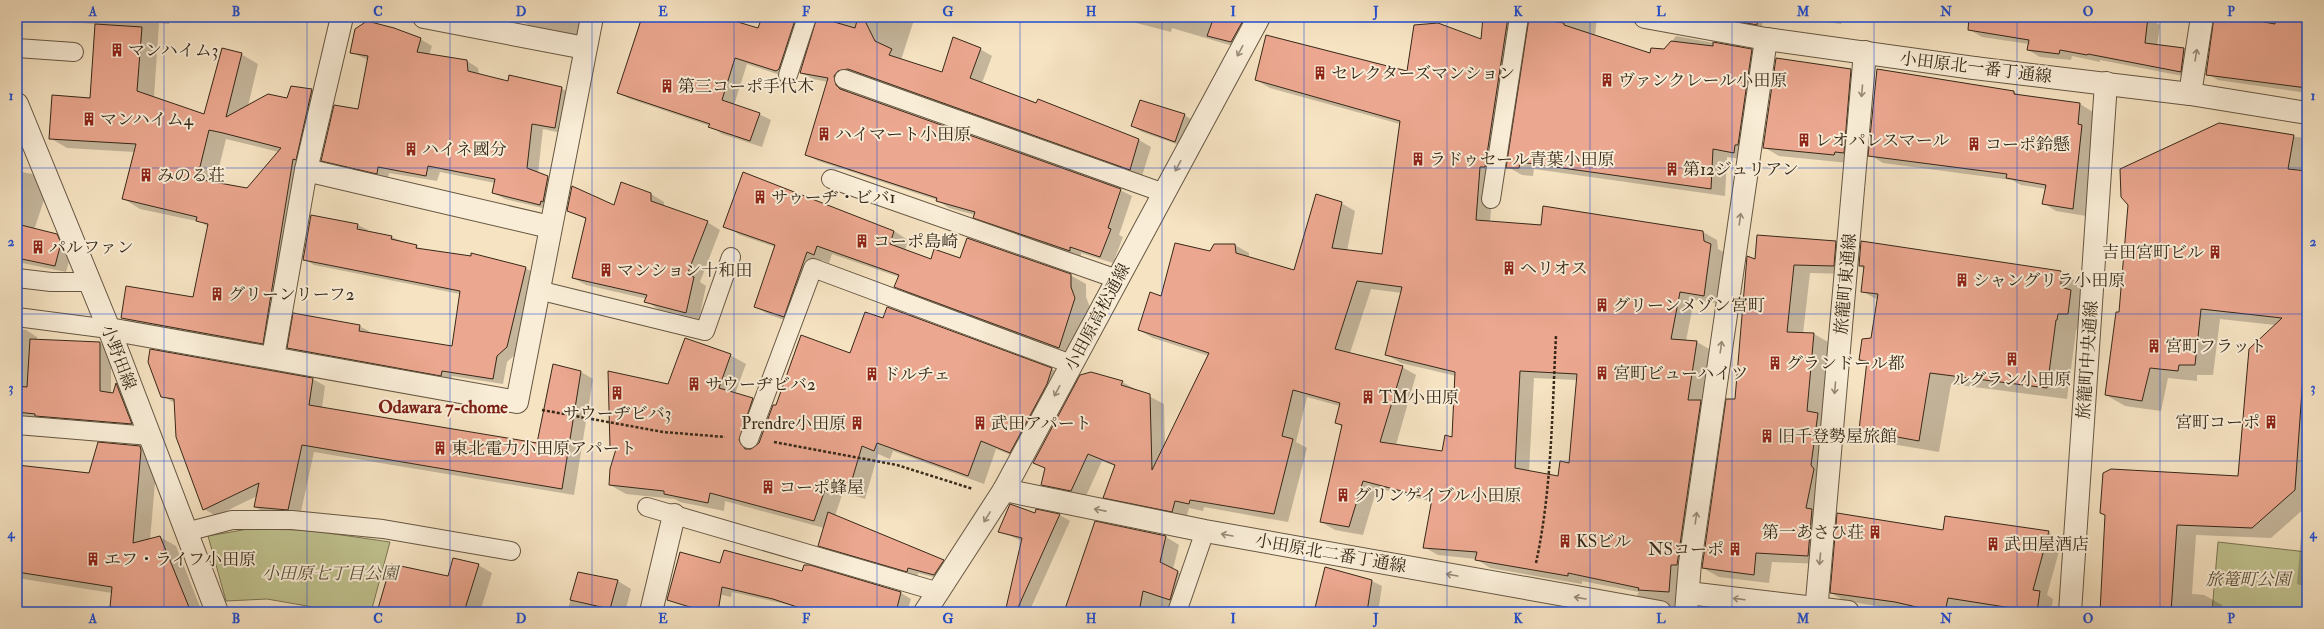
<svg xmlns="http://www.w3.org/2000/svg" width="2324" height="629" font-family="'IM FELL Double Pica','Noto Serif JP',serif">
<rect width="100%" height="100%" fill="#f6e3c2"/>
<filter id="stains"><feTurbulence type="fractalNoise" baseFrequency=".005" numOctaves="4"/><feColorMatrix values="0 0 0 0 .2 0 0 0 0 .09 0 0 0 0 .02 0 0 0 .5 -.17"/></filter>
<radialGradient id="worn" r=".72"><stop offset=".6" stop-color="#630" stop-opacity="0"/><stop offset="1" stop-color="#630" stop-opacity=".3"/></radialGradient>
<g fill="#c0c390" stroke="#7b7654">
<polygon points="248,529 307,530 390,542 371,612 324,612 307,606 267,599 226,601 208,536"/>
<polygon points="2218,542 2307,552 2307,612 2212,612"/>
</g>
<g fill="#0003" fill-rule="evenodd">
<path d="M 17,17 L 170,17 L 169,24 L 159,23 L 154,97 L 205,115 L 241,54 L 258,64 L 248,106 L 288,99 L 311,90 L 328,99 L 279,353 L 138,328 L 122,318 L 193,298 L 208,227 L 201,222 L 140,209 L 124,199 L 135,152 L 67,148 L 50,138 L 91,99 L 96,24 L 21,19 ZM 226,139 L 279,152 L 247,189 L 215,183 Z"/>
<polygon points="522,17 589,17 585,39 537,30 522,21"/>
<polygon points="637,17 718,17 759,29 763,17 812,17 789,78 747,64 734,105 759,114 771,120 762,147 722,134 710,126 630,99 618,93 642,20"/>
<polygon points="818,17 915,17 901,60 943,74 980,49 992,56 982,83 1139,140 1151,147 1142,176 845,89 849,93 1120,190 1132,196 1119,235 1123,237 1113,263 1081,253 1081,257 986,224 974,217 975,215 949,208 937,200 818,161 806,154 828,82 813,79 801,73"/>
<polygon points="1113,17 1247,17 1246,50 1172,28 1171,32"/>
<path d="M 1484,17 L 1528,17 L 1494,174 L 1490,222 L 1703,232 L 1717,240 L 1718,249 L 1725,253 L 1717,303 L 1694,300 L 1686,341 L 1697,342 L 1711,350 L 1682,610 L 1651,603 L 1637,595 L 1639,592 L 1582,581 L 1582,584 L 1490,568 L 1476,559 L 1438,555 L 1424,547 L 1433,502 L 1377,488 L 1363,535 L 1335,530 L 1321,522 L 1343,427 L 1336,423 L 1340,406 L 1307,397 L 1296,442 L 1307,448 L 1288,522 L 1204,507 L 1203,511 L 1189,508 L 1186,519 L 1119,505 L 1105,497 L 1115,466 L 1102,461 L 1085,498 L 1056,492 L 1042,484 L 1046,469 L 1034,462 L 1122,382 L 1164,404 L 1165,446 L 1209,356 L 1153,338 L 1139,330 L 1162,297 L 1210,252 L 1235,245 L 1249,253 L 1249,258 L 1294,271 L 1341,203 L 1355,211 L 1347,251 L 1383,255 L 1400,124 L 1270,88 L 1256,80 L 1407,72 L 1482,41 ZM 1371,289 L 1402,293 L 1387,355 L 1401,363 L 1456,376 L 1453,438 L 1443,452 L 1396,445 L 1416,375 L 1402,367 L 1350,353 ZM 1534,378 L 1577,380 L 1570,464 L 1559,477 L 1529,472 Z"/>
<polygon points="1530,17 1597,17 1595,36 1651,54 1665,50 1676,36 1752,50 1766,58 1748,160 1727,157 1725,196 1534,169 1533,176 1522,175 1508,167"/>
<polygon points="1708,17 1763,17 1762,27"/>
<polygon points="1794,17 1842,17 1841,24"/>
<polygon points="1973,17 2148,18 2160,25 2157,46 2184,49 2196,56 2193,78 2100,60 2100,62 2072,56 2071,60 2040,57 2028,50 2029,44 1982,37 1970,30"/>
<polygon points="2223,17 2307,17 2307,93 2218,80 2207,74"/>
<polygon points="420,39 432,46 429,55 467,61 478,68 479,75 509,82 561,88 573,95 566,134 543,129 538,173 559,183 551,210 505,199 494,193 495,183 440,172 437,181 389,173 388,179 333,167 322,160 359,110 368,60 351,52"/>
<polygon points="1851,70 1866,79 1849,163 1779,156 1764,147"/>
<polygon points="2014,92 2022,96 2080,104 2093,112 2091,131 2095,133 2086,216 2056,211 2043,203 2046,189 2021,185 2012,180 1883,163 1870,155"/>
<polygon points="1184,115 1194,121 1185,147 1142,132 1132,126"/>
<polygon points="2280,135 2307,138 2307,506 2271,538 2196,535 2192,594 2204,595 2222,605 2222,612 2101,612 2106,515 2239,478 2275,325 2220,319 2213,375 2197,375 2197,381 2168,378 2161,411 2125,406 2106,395 2120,314"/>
<polygon points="17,171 32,174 43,181 45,197 34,230 56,235 68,242 72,250 66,272 17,262"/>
<polygon points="651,194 664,202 664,207 707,222 720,230 700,282 706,286 699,319 658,309 646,301 647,299 586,285 573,278 587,220 568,210 615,206"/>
<polygon points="312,216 358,225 368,230 368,232 392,237 424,250 525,268 535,273 517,353 507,362 503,384 452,376 451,381 298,353 288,348 359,326 369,331 369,333 453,347 460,294 314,265 304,259"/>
<polygon points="725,226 894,231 908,240 905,250 931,260 960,260 1070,275 1086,284 1086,297 1090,307 1074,356 911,295 896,287 899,277 832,254 829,263 822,260 799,325 770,315 755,307 775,247 740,235"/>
<polygon points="1836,242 1851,251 1849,274 1810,273 1803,334 1814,334 1830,343 1824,564 1772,562 1769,583 1719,577 1703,568 1736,400 1756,260"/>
<polygon points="1860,266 2061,272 2081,284 2089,325 2078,325 2076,331 2067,399 1951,384 1939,452 1880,442 1860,430 1867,364 1860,360 1872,339 1878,300 1862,291 1865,269"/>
<polygon points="888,308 1052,369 1067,378 1026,461 996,449 984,484 893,451 890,459 878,454 865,499 843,492 835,516 953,567 945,580 918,573 917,577 829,551 819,545 824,528 725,501 724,511 680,502 675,499 626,494 610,485 617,450 610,446 669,385 730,355 746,364 735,394 753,399 768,408 755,447 759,444 776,407 851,354 884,320"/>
<polygon points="17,329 26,330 37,337 37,341 100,343 111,349 111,394 114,394 117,384 127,390 142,430 17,418"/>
<polygon points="151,350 313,379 325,386 322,408 537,444 581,372 593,379 574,495 314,452 300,516 267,514 255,507 257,496 216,516 204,509 175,403 162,396"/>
<polygon points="139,447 155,456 157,460 150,540 160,537 176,546 202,612 121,612 111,606 112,593 17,578 17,466 90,474"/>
<polygon points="1037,510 1060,515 1070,521 1029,612 1015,612 1007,608 1022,541 999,531 1036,515"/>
<polygon points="2303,512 2307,512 2307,587 2297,584"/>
<polygon points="1944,531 2048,532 2062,540 2047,595 2053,599 2051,612 1916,612 1845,601 1831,593"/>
<polygon points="1166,537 1179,545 1173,569 1191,580 1171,612 1066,612"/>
<polygon points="478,565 492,573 480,612 378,612 448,577"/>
<polygon points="579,573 618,581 631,589 625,612 567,612"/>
<polygon points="803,573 901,593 911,599 907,612 808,612 798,607 732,592 731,597 683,586"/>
<polygon points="1372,581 1382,586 1378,612 1313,612 1314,607"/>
</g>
<g fill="#eba78f" stroke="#362818" fill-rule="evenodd">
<polygon points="642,17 721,17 758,28 762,17 796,17 779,69 776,71 735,58 722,100 760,113 750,141 708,127 710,124 617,93"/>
<polygon points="817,17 855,28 858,17 863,17 875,41 892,49 889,55 942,72 953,37 981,48 970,78 1036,103 1038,99 1139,139 1130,170 848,69 838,71 834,76 836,85 840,89 1121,189 1108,228 1111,229 1100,257 1070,247 1070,251 973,218 975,212 936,201 937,198 805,155 828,78 800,73"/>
<polygon points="1214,17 1245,17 1231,42 1207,36"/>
<path d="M 1483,17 L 1508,17 L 1485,167 L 1480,167 L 1476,220 L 1541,225 L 1543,206 L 1703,231 L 1704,241 L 1711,244 L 1704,296 L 1680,292 L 1671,339 L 1697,341 L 1688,400 L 1701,400 L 1677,565 L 1671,565 L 1669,592 L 1638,590 L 1639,588 L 1568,573 L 1568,576 L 1475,560 L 1477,552 L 1423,548 L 1432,499 L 1363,481 L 1349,527 L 1320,522 L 1342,425 L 1335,423 L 1340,403 L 1293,390 L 1282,436 L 1293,439 L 1274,514 L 1190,500 L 1189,504 L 1175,501 L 1172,512 L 1103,498 L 1115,465 L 1088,454 L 1071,491 L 1041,485 L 1045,468 L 1033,463 L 1080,375 L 1091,372 L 1123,381 L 1121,385 L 1150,394 L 1152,470 L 1209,353 L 1138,330 L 1150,292 L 1161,296 L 1175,243 L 1210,251 L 1214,244 L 1235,244 L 1236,253 L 1294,270 L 1316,194 L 1342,202 L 1332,248 L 1382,254 L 1400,121 L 1255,80 L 1266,35 L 1407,71 L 1414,25 L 1438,23 L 1481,39 ZM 1357,281 L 1402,287 L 1385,355 L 1455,372 L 1452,437 L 1445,435 L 1442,451 L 1380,442 L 1403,366 L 1335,349 ZM 1520,371 L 1577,374 L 1569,463 L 1560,461 L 1558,476 L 1515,468 Z"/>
<polygon points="1715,17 1758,17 1757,25"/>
<polygon points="1969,17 2148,17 2145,43 2184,48 2181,72 2088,54 2087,55 2060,50 2059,54 2027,50 2029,40 1968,30"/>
<polygon points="2214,17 2236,17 2275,24 2276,17 2307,17 2307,88 2206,75"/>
<polygon points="1529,18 1564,23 1564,25 1650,53 1651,48 1664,49 1671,41 1713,46 1713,42 1752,49 1738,145 1735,145 1734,153 1713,149 1711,189 1520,162 1519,168 1506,168"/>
<polygon points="367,21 394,28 421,38 417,52 467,60 468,71 508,81 509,75 562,87 555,128 532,124 527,168 548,176 543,202 541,201 540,205 492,193 495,179 428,166 426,176 378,167 377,174 321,161 334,105 358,109 368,56 350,53 355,29"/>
<path d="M 95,24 L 142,27 L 137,91 L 204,114 L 222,48 L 242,53 L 226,117 L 268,94 L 287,98 L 291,86 L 312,89 L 296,160 L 293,159 L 263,344 L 121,318 L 126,286 L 193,297 L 208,224 L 196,221 L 197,217 L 122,199 L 136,144 L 49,139 L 52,95 L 90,98 ZM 209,130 L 223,133 L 281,148 L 247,188 L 197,179 Z"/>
<polygon points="1776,58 1851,69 1844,153 1835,152 1834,155 1763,148"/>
<polygon points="1877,69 2014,91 2014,94 2080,103 2078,124 2082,125 2073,209 2042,204 2046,185 2006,178 2007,174 1868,156"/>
<polygon points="1140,100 1185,114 1175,142 1131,126"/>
<polygon points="2219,123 2294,135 2288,169 2307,171 2307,374 2303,376 2295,490 2252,528 2177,525 2171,612 2100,612 2105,515 2100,513 2103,473 2111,469 2238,476 2249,349 2282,318 2201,309 2195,365 2179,365 2178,371 2150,368 2142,401 2105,395 2116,312 2119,312 2128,205 2121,197 2120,169"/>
<polygon points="743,172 894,231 890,244 931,259 934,249 960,258 967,238 1071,274 1071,287 1075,298 1059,348 894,287 899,275 817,246 814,255 807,252 784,317 754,307 775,245 723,227"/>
<polygon points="621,182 651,193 651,201 708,221 687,275 694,277 686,313 644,302 647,295 572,278 586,218 567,211 572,186 614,205"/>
<polygon points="311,215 358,224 357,229 392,236 391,239 417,245 416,248 471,256 471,253 526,267 507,347 497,356 493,379 442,371 441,376 287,348 293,313 360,325 359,331 452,346 460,291 303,260"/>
<polygon points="17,224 57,234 61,243 55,266 17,258"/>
<polygon points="1757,235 1836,241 1834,266 1794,265 1787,332 1814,333 1807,411 1818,413 1811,465 1814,469 1806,508 1812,509 1808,556 1756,553 1754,575 1702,568 1726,399 1735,399 1747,256 1755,259"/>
<polygon points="1861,241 2061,271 2061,287 2071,290 2068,314 2058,314 2057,320 2056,320 2047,388 1930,373 1919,441 1859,430 1867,361 1859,360 1862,339 1871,338 1878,294 1861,292 1864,266 1859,266"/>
<polygon points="887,307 1052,368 1047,384 1010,453 981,441 968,476 877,443 874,451 862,446 849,490 827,484 814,521 710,493 708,503 664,494 664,491 609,485 610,469 616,449 610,447 608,371 668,384 685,338 731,354 719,388 753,398 739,440 745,449 751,449 759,443 773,405 776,405 801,335 850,353 865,312 883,318"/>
<polygon points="30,339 100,342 100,391 113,393 116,383 132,424 35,416 35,414 17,412 17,386 27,387"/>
<polygon points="150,349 313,378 309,405 537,443 553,364 581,371 562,489 302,445 288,510 254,507 259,483 203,510 176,437 174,399 161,397 148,362"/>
<polygon points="98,442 140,446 141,450 133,543 160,536 191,612 138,612 137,610 110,607 112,587 17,572 17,465 89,473"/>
<polygon points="1010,504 1035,513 1036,509 1060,514 1016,612 1006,608 1022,538 998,532"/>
<polygon points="828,512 944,560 934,575 908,568 907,572 818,546"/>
<polygon points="1837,513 1943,530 1945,516 2049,531 2033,590 2040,591 2037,612 1948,598 1945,612 1938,612 1895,602 1830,593"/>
<polygon points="1095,521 1166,536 1160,562 1178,571 1170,600 1143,591 1139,612 1064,612"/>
<polygon points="724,550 802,571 804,565 810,565 901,592 896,612 812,612 773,599 722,587 718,612 706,612 667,600 680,552 720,563"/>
<polygon points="453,558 479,564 464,612 377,612 391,564 448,576"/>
<polygon points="1325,567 1372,580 1367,612 1314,612"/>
<polygon points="578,572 618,580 610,609 570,600"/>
</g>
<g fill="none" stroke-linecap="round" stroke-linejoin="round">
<g stroke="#665742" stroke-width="20">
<g id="service">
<polyline points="17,48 74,52"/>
<polyline points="788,75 807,17"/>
<polyline points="844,79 1164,193"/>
<polyline points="831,179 1117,279"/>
<polyline points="1491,199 1519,17"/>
<polyline points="17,278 51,282 89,282"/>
<polyline points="538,290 705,331 731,257"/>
<polyline points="17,317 109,329"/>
<polyline points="17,425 150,436"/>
<polyline points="749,439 813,268 1071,364"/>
<polyline points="647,507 939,592"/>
<polyline points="186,532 232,520 292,520 383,529 511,551"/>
<polyline points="1177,612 1205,531"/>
</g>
</g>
<g stroke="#665742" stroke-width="24">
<g id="minor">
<polyline points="424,17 585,48"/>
<polyline points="1645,17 1766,39 1974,68"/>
<polyline points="2190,94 2202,17"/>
<polyline points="17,104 109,329 217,612"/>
<polyline points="306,170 550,227"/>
<polyline points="109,329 517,402 592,17"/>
<polyline points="273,357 306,170 342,17"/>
<polyline points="1004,490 1205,531 1660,612"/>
<polyline points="1688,593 1848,612"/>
<polyline points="651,612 674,515"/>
<polyline points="925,612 1004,490 1259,17"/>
<polyline points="1686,612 1690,563 1766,39"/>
<polyline points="1816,612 1865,52"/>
<polyline points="2070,612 2106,83"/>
</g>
</g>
<g stroke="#665742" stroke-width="24">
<polyline id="tertiary" points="1974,68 2190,94 2307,113"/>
</g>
<g stroke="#362818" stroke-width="2.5" stroke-dasharray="3 2" stroke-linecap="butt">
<polyline points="542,410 663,432 725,437"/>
<polyline points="774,442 897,465 973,489"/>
<path d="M 1536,563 C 1552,489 1552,411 1556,336"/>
</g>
<use href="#service" stroke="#f9edd7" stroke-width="18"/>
<use href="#minor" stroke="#f9edd7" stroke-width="22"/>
<use href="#tertiary" stroke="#f9edd7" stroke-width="22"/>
</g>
<defs><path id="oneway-shaft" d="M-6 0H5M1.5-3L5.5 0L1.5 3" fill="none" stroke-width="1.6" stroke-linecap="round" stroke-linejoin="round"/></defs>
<g stroke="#988a78">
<use href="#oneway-shaft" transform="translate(1240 51) rotate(118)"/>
<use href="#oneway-shaft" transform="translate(2196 55) rotate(-81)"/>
<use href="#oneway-shaft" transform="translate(1862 91) rotate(95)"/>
<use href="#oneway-shaft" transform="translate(1178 166) rotate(118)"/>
<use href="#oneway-shaft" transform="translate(1740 219) rotate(-82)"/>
<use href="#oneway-shaft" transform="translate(1721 347) rotate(-82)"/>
<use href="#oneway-shaft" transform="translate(1835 388) rotate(95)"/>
<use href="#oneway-shaft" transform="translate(1057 391) rotate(118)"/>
<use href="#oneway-shaft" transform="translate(1100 510) rotate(-169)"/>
<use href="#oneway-shaft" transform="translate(987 517) rotate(122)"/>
<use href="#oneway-shaft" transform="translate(1696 518) rotate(-82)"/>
<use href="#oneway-shaft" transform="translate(1227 535) rotate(-170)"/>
<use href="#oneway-shaft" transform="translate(1820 559) rotate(95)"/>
<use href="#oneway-shaft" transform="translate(1452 575) rotate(-170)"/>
<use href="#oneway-shaft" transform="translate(1580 598) rotate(-170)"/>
<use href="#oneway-shaft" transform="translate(1739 599) rotate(-173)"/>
</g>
<path fill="none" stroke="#1d4ed8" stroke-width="1" stroke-opacity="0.55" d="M 164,17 L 164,612M 307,17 L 307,612M 450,17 L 450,612M 592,17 L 592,612M 734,17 L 734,612M 877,17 L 877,612M 1020,17 L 1020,612M 1162,17 L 1162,612M 1304,17 L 1304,612M 1447,17 L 1447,612M 1590,17 L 1590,612M 1732,17 L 1732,612M 1874,17 L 1874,612M 2017,17 L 2017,612M 2160,17 L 2160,612M 17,168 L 2307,168M 17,314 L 2307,314M 17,461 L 2307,461"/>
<defs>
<g id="building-bare" transform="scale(1.08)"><path d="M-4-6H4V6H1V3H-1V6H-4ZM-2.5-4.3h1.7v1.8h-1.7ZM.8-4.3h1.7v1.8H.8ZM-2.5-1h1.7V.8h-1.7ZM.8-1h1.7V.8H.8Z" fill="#8f2418" stroke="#f9edd7" stroke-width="2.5" paint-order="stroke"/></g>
</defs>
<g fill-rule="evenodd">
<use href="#building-bare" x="117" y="50"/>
<use href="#building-bare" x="1320" y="73"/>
<use href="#building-bare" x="1607" y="80"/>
<use href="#building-bare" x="667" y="86"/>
<use href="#building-bare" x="89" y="119"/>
<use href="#building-bare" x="824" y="134"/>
<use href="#building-bare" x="1804" y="140"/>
<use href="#building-bare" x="1974" y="144"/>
<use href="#building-bare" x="411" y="149"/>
<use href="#building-bare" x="1418" y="159"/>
<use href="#building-bare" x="1672" y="169"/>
<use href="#building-bare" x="146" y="175"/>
<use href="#building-bare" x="760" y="197"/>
<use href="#building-bare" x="862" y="241"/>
<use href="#building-bare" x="38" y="247"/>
<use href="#building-bare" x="2215" y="252"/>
<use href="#building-bare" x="1509" y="268"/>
<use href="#building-bare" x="606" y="270"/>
<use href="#building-bare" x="1962" y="280"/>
<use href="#building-bare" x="217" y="294"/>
<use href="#building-bare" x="1602" y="305"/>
<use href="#building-bare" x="2154" y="346"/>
<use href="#building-bare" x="2012" y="359"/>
<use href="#building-bare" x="1775" y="363"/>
<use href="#building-bare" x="1602" y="373"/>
<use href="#building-bare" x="872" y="374"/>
<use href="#building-bare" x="694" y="384"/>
<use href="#building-bare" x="617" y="393"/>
<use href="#building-bare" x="1368" y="397"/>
<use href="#building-bare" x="2271" y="422"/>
<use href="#building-bare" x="857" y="423"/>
<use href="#building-bare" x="980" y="423"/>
<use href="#building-bare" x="1767" y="436"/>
<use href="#building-bare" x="440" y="448"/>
<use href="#building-bare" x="768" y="487"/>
<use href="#building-bare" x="1343" y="495"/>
<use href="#building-bare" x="1875" y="532"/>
<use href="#building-bare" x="1565" y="541"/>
<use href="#building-bare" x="1993" y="544"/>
<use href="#building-bare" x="1735" y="549"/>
<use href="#building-bare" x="93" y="559"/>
</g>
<g text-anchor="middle" stroke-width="4" stroke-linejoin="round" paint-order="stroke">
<g font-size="17" fill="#362818" stroke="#f9edd7" text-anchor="start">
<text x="128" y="56">マンハイム3</text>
<text x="1331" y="79">セレクターズマンション</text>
<text x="1618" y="86">ヴァンクレール小田原</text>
<text x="678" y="92">第三コーポ手代木</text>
<text x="100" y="125">マンハイム4</text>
<text x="835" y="140">ハイマート小田原</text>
<text x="1815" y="146">レオパレスマール</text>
<text x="1985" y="150">コーポ鈴懸</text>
<text x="422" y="155">ハイネ國分</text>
<text x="1429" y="165">ラドゥセール青葉小田原</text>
<text x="1683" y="175">第12ジュリアン</text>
<text x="157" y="181">みのる荘</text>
<text x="771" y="203">サゥーヂ・ビバ1</text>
<text x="873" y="247">コーポ島崎</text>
<text x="49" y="253">パルファン</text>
<text x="2204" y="258" text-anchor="end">吉田宮町ビル</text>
<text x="1520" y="274">ヘリオス</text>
<text x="617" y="276">マンション十和田</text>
<text x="1973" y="286">シャングリラ小田原</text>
<text x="228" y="300">グリーンリーフ2</text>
<text x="1613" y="311">グリーンメゾン宮町</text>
<text x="2165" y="352">宮町フラット</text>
<text x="1786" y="369">グランドール都</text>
<text x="1613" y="379">宮町ビューハイツ</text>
<text x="883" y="380">ドルチェ</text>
<text x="2012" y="385" text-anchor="middle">ルグラン小田原</text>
<text x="705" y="390">サウーヂビバ2</text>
<text x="1379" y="403">TM小田原</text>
<text x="617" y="419" text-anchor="middle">サウーヂビバ3</text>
<text x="2260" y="428" text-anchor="end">宮町コーポ</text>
<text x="846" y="429" text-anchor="end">Prendre小田原</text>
<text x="991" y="429">武田アパート</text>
<text x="1778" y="442">旧千登勢屋旅館</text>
<text x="451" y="454">東北電力小田原アパート</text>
<text x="779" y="493">コーポ蜂屋</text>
<text x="1354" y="501">グリンゲイブル小田原</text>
<text x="1864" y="538" text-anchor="end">第一あさひ荘</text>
<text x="1576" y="547">KSビル</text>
<text x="2004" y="550">武田屋酒店</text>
<text x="1724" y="555" text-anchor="end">NSコーポ</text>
<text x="104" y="565">エフ・ライフ小田原</text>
</g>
<g font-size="17" fill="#362818" stroke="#f9edd7">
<text transform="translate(1976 67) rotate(7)" y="6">小田原北一番丁通線</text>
<text transform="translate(1845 284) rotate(-85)" y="6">旅籠町東通線</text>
<text transform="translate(1097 317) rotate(-62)" y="6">小田原高松通線</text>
<text transform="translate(119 357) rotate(69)" y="6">小野田線</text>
<text transform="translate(2087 360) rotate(-86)" y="6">旅籠町中央通線</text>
<text transform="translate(1331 553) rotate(10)" y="6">小田原北二番丁通線</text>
</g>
<g font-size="17" font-style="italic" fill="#584f36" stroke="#f9edd7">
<text x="330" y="579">小田原七丁目公園</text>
<text x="2248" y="585">旅篭町公園</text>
</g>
<g font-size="18" font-weight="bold" fill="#7a1f14" stroke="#f9edd7">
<text x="443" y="413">Odawara 7-chome</text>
</g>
</g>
<rect width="2324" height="629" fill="none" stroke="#f6e3c2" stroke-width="44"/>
<rect x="22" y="22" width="2280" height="585" fill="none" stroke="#1d4ed8" stroke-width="1.5"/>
<g font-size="13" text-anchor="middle" font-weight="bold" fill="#1d4ed8">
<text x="93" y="16">A</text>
<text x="236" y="16">B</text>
<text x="378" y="16">C</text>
<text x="521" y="16">D</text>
<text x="663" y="16">E</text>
<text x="806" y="16">F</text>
<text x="948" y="16">G</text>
<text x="1091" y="16">H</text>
<text x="1233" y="16">I</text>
<text x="1376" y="16">J</text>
<text x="1518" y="16">K</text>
<text x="1661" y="16">L</text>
<text x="1803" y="16">M</text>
<text x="1946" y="16">N</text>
<text x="2088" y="16">O</text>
<text x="2231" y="16">P</text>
<text x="11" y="100">1</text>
<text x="2313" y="100">1</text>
<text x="11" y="246">2</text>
<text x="2313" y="246">2</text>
<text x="11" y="392">3</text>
<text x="2313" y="392">3</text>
<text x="11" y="538">4</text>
<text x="2313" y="538">4</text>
<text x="93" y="623">A</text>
<text x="236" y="623">B</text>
<text x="378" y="623">C</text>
<text x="521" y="623">D</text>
<text x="663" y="623">E</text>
<text x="806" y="623">F</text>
<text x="948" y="623">G</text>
<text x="1091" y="623">H</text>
<text x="1233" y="623">I</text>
<text x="1376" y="623">J</text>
<text x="1518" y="623">K</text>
<text x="1661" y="623">L</text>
<text x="1803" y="623">M</text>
<text x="1946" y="623">N</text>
<text x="2088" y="623">O</text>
<text x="2231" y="623">P</text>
</g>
<rect width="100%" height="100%" filter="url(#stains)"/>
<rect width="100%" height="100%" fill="url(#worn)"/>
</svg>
